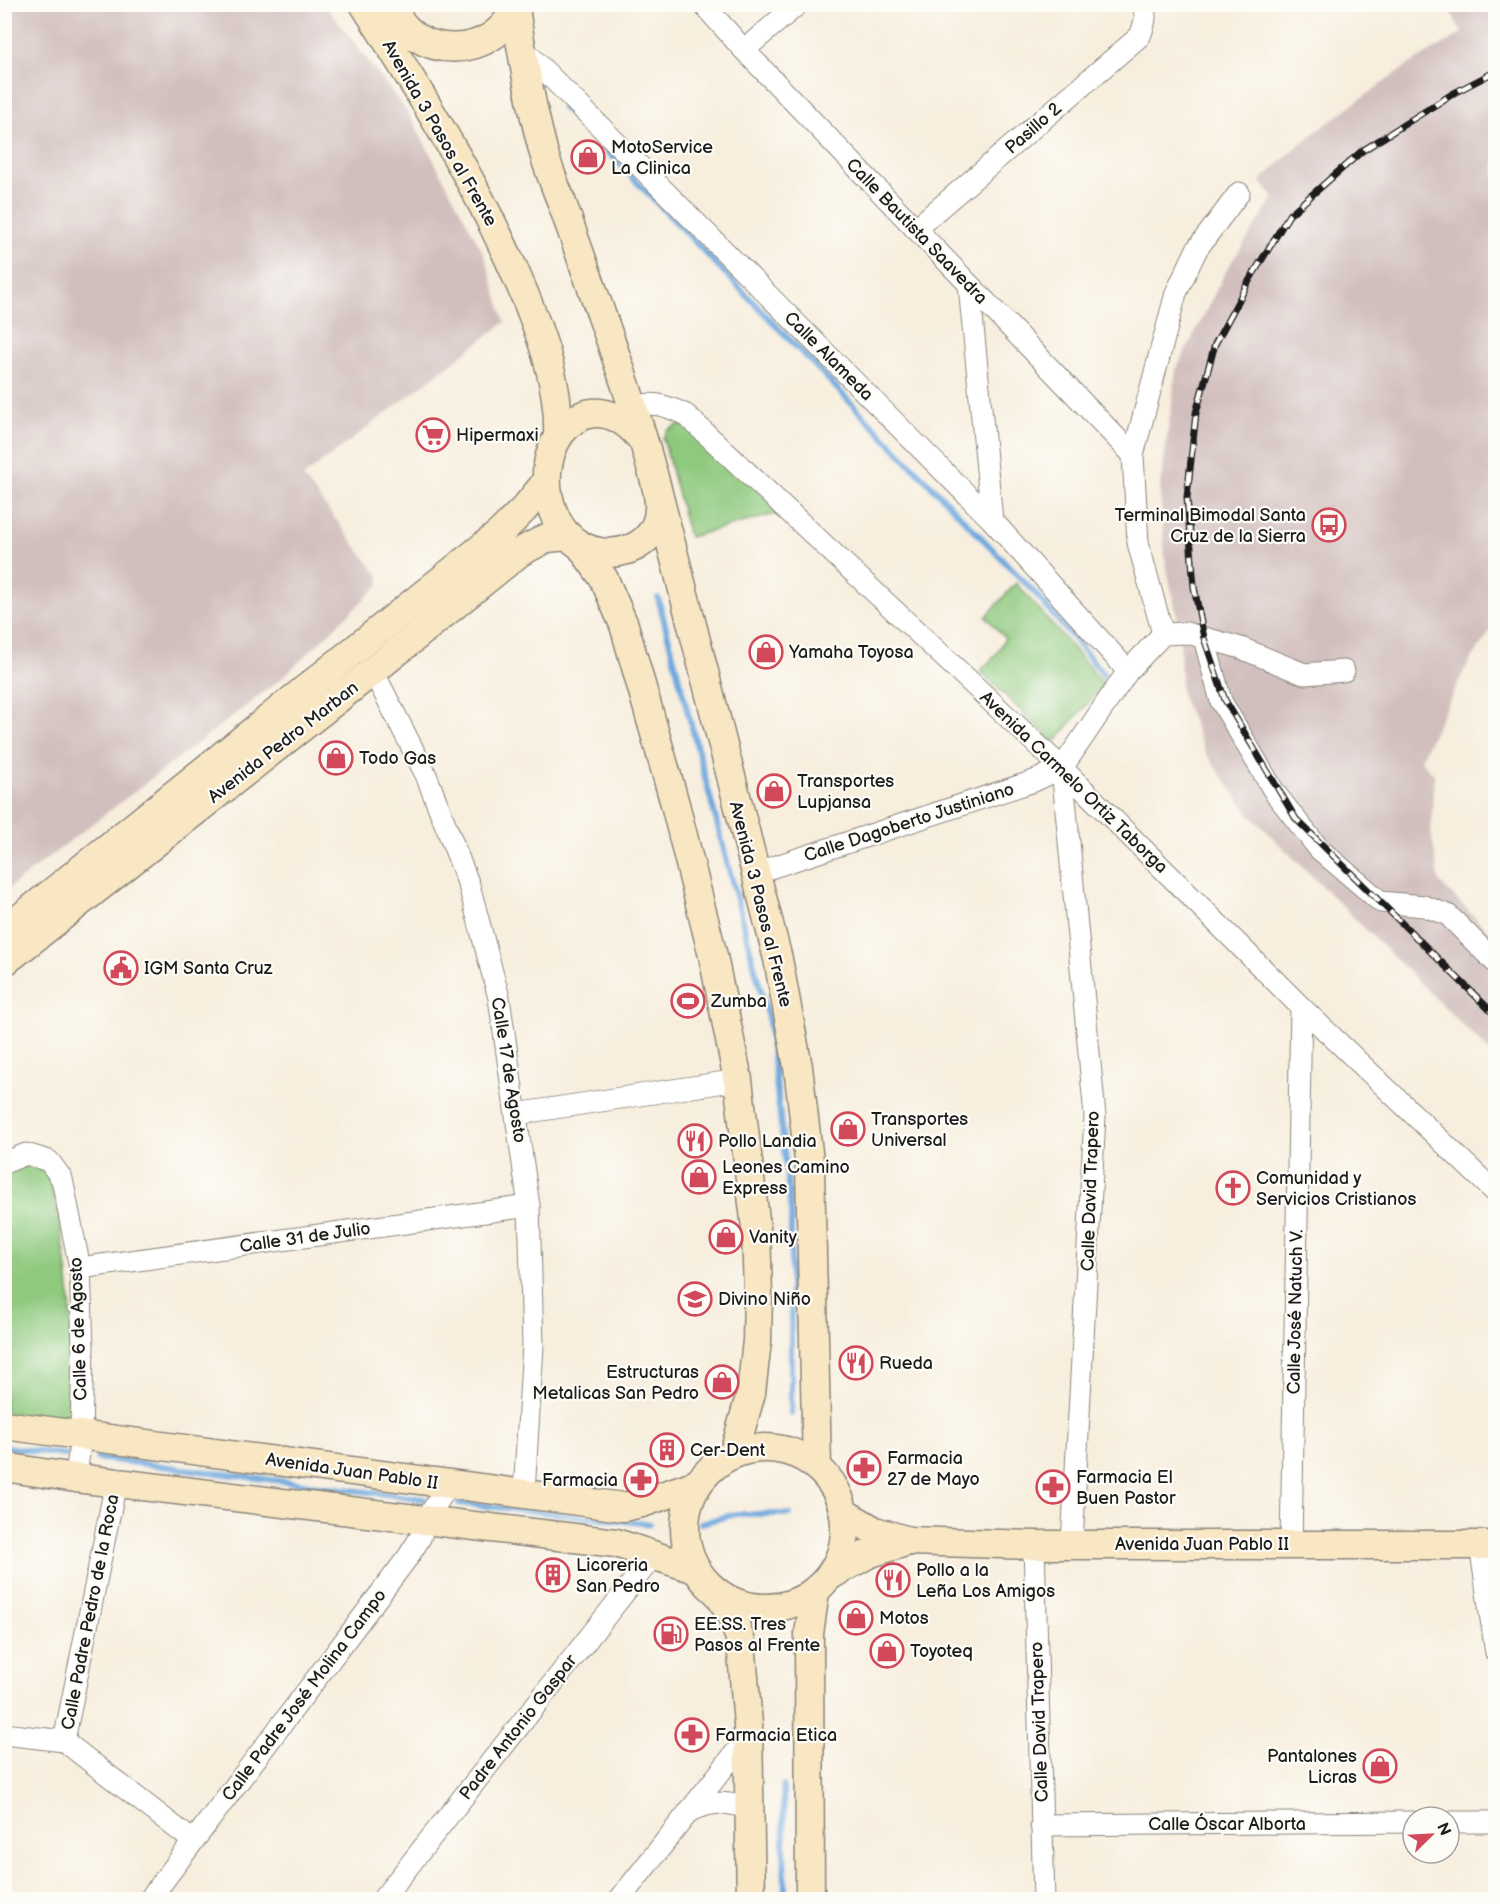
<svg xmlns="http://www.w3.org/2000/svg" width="1500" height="1904" font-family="'Balsamiq Sans',sans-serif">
<rect width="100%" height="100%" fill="#fdfcf7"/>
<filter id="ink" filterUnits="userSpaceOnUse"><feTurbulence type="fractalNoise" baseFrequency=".0167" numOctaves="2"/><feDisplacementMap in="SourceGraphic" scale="12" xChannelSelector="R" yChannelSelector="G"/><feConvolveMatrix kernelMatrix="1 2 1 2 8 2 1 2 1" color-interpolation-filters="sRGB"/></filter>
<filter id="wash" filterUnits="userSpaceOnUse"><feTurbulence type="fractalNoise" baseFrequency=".008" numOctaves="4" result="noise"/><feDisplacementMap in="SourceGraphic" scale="24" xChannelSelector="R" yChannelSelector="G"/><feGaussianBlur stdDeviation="1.35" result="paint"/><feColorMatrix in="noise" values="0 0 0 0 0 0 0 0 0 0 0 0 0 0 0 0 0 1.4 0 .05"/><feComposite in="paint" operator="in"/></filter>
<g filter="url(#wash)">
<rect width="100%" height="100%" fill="#f7eedd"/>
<g fill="#d1bfbe">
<polygon points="5,4 325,5 409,114 484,254 505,322 303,477 379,576 379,585 281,679 5,891"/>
<polygon points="1457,5 1495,5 1495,624 1465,669 1420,760 1434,774 1431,831 1439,882 1495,937 1495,1057 1249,814 1206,754 1181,694 1180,631 1165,559 1160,491 1176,370 1227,269 1274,198 1260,181 1301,143 1356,102 1408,65 1462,33 1449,9"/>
</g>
<g fill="#8ec97e" stroke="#55724d" stroke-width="1.5">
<polygon points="678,425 690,425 783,512 689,537 663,438 668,430"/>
<polygon points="1016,583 1104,684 1054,743 980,671 995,656 1005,638 986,617"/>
<path d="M 28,1164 L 43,1168 L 48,1176 C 73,1258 73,1341 74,1425 L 5,1415 L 5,1173 Z"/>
</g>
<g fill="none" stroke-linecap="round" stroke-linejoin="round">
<g stroke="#6ea8de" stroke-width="6">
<polyline points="563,108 569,112 1035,593 1104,675"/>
<polyline points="658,598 769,1022 791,1211 791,1414"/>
<polyline points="4,1447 65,1455"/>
<polyline points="97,1458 424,1499"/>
<polyline points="459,1503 650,1524"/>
<polyline points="701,1523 736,1514 789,1514"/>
<polyline points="783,1786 785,1900"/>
</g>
</g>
</g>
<g filter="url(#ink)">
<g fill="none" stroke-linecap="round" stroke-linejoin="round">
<g stroke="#8a857c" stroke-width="23">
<g id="street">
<polyline points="703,4 744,50 1133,455"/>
<polyline points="522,48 992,520 1128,671"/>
<polyline points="744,50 798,4"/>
<path d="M 915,229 L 1140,36 C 1144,26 1148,15 1142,4"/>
<polyline points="969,286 992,520"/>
<path d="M 633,406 C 656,402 665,405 686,415 L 1062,768 L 1301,1007 L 1496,1193"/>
<polyline points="1163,634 1138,543 1133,455 1176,293 1197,249 1239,193"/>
<polyline points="1204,638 1221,701 1275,793 1319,849 1381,902 1424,906 1448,915 1496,963"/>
<polyline points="373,671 426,775 469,885 499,998 529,1206 533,1345 524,1493"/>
<polyline points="1062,768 1095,1116 1072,1544"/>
<polyline points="1062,768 1128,671 1163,634 1187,633 1241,648 1304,674 1344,671"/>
<polyline points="755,873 1034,781 1062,768"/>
<polyline points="516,1114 738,1080"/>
<polyline points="4,1163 26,1154 49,1161 62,1179 80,1268 83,1347 81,1435 76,1478"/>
<polyline points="80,1268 529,1206"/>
<polyline points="1034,1545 1044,1900"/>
<polyline points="1291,1545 1301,1007"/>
<polyline points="1480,1545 1496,1653"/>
<polyline points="4,1734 64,1741 193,1841"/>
<polyline points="64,1741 116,1482"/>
<path d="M 690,1811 C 711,1801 728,1801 749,1809"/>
<polyline points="1449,1822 1496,1822"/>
<polyline points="1041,1825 1413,1822"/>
<polyline points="149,1900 408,1557 420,1538 426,1520 449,1484"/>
<polyline points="382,1900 654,1555"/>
<polyline points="619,1900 748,1737"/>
</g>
</g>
<g stroke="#8a857c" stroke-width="31">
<g id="secondary">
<path d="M 364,4 C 423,97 481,190 523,291 C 542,337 560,386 558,436"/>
<path d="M 392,4 C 410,63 498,61 516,4"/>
<path d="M 515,8 C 522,54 530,101 542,146 C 547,167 556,187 563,206 C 577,245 590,283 604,322 C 620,368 636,413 649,460 C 653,476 660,492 659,509 C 657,549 611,563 580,545 C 568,538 559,527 554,514 C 525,446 589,370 644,442"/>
<polyline points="658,493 778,959 798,1067 810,1169 817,1467"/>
<polyline points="580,545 604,579 624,625 675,804 713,956 738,1080 756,1228 758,1295 757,1341 751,1393 734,1453"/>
<polyline points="4,931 500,533 525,508 546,482"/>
<polyline points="4,962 373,671 520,552 547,538 568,536"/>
<polyline points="4,1425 623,1507 642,1503 697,1484"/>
<circle cx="765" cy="1528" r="80"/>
<polyline points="4,1467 76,1478 616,1543 695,1569"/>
<polyline points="844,1513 875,1531 909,1541 1034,1545 1496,1545"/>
<polyline points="831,1575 868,1554 909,1541"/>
<polyline points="719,1595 732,1616 741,1642 748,1725 751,1900"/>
<polyline points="810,1900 809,1634 815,1592"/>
</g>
</g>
<use href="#street" stroke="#fff" stroke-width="21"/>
<use href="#secondary" stroke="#f9e7c3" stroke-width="28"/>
<g stroke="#1c1c1c" stroke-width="7">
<polyline id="rail" points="1496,71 1454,93 1362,151 1289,215 1249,281 1215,344 1196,413 1187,497 1194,587 1204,638 1225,700 1296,819 1496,1016"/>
</g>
<use href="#rail" stroke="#fdfcf7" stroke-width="4.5" stroke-dasharray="14" stroke-linecap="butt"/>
</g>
</g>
<defs>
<g id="shop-ring" transform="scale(1.725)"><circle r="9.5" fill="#fdfcf7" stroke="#d1495b" stroke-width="1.5"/><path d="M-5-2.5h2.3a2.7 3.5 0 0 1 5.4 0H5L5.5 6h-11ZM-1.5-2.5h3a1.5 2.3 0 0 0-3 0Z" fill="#d1495b"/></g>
<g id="supermarket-ring" transform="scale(1.725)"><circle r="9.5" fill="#fdfcf7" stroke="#d1495b" stroke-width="1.5"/><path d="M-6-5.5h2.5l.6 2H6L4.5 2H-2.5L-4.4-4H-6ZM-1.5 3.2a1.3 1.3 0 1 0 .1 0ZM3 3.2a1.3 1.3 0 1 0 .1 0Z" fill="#d1495b"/></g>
<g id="bus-ring" transform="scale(1.725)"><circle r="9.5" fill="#fdfcf7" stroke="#d1495b" stroke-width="1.5"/><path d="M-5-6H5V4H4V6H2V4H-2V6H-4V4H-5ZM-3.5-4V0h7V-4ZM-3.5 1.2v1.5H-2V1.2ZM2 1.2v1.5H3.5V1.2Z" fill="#d1495b"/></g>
<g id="civic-ring" transform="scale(1.725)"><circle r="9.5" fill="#fdfcf7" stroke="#d1495b" stroke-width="1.5"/><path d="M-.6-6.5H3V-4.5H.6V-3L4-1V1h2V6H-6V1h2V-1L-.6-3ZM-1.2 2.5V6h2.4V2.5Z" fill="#d1495b"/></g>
<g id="stadium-ring" transform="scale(1.725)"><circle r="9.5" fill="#fdfcf7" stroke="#d1495b" stroke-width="1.5"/><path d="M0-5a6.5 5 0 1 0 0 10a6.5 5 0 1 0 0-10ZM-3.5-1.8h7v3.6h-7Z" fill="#d1495b"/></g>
<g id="restaurant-ring" transform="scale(1.725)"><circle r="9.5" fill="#fdfcf7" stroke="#d1495b" stroke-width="1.5"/><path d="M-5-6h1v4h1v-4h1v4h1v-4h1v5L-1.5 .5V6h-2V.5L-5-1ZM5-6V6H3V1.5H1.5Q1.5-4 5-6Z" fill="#d1495b"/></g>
<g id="church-ring" transform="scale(1.725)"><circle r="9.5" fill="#fdfcf7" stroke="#d1495b" stroke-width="1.5"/><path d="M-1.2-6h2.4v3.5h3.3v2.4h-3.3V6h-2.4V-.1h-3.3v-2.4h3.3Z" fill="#d1495b"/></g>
<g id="school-ring" transform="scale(1.725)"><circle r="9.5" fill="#fdfcf7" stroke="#d1495b" stroke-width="1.5"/><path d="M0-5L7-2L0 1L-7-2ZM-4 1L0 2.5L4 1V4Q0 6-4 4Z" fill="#d1495b"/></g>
<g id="building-ring" transform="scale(1.725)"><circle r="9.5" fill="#fdfcf7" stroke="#d1495b" stroke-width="1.5"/><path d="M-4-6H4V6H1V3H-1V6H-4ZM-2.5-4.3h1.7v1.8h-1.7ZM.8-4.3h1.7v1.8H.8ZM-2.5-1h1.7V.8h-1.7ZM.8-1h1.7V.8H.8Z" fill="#d1495b"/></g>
<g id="pharmacy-ring" transform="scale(1.725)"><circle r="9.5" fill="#fdfcf7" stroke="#d1495b" stroke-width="1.5"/><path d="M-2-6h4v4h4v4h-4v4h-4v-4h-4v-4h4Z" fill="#d1495b"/></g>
<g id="fuel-ring" transform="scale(1.725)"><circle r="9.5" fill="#fdfcf7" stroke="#d1495b" stroke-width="1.5"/><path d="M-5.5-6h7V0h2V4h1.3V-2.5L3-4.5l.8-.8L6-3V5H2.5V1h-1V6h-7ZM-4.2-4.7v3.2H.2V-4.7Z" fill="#d1495b"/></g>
</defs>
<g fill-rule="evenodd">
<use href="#shop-ring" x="588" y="157"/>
<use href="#supermarket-ring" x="433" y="435"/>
<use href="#bus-ring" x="1329" y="525"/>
<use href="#shop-ring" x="766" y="652"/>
<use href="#shop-ring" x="336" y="758"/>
<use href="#shop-ring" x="774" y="791"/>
<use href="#civic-ring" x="121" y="968"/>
<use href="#stadium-ring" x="688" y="1001"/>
<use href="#shop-ring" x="848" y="1129"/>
<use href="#restaurant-ring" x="695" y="1141"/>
<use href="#shop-ring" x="699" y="1177"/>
<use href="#church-ring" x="1233" y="1188"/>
<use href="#shop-ring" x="726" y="1237"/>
<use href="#school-ring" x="695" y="1299"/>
<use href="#restaurant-ring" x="856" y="1363"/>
<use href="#shop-ring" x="722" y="1382"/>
<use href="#building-ring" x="667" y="1450"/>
<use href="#pharmacy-ring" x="864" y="1468"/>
<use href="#pharmacy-ring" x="641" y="1480"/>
<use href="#pharmacy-ring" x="1053" y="1487"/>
<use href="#building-ring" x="553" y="1575"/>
<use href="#restaurant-ring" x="893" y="1580"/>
<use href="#shop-ring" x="856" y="1618"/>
<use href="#fuel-ring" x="671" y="1634"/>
<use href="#shop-ring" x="887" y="1651"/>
<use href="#pharmacy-ring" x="692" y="1735"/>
<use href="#shop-ring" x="1380" y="1766"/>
</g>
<g text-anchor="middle" stroke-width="4.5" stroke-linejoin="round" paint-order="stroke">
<g font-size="18" fill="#1c1c1c" stroke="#fdfcf7">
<text transform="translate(1033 128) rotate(-41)" y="6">Pasillo 2</text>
<text transform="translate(440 133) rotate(60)" y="6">Avenida 3 Pasos al Frente</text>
<text transform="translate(917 231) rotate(46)" y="6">Calle Bautista Saavedra</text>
<text transform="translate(829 356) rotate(45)" y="6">Calle Alameda</text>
<text transform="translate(283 742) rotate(-38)" y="6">Avenida Pedro Marban</text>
<text transform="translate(1074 782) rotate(44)" y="6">Avenida Carmelo Ortiz Taborga</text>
<text transform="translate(909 822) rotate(-18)" y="6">Calle Dagoberto Justiniano</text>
<text transform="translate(761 904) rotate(76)" y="6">Avenida 3 Pasos al Frente</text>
<text transform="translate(509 1070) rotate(81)" y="6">Calle 17 de Agosto</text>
<text transform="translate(1090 1191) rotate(-88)" y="6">Calle David Trapero</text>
<text transform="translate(305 1237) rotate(-8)" y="6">Calle 31 de Julio</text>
<text transform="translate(1295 1312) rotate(-89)" y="6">Calle José Natuch V.</text>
<text transform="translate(78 1329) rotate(-92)" y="6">Calle 6 de Agosto</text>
<text transform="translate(352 1471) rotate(8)" y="6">Avenida Juan Pablo II</text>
<text x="1202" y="1550">Avenida Juan Pablo II</text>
<text transform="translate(90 1612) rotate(-79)" y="6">Calle Padre Pedro de la Roca</text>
<text transform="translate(304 1695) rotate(-53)" y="6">Calle Padre José Molina Campo</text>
<text transform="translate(1039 1722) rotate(-92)" y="6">Calle David Trapero</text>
<text transform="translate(518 1727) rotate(-52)" y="6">Padre Antonio Gaspar</text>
<text x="1227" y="1830">Calle Óscar Alborta</text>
</g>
<g font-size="18" fill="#1c1c1c" stroke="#fdfcf7" text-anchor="start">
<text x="611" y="153">MotoService<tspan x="611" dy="21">La Clinica</tspan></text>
<text x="456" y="441">Hipermaxi</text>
<text x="1306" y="521" text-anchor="end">Terminal Bimodal Santa<tspan x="1306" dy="21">Cruz de la Sierra</tspan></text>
<text x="789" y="658">Yamaha Toyosa</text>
<text x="359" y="764">Todo Gas</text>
<text x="797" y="787">Transportes<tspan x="797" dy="21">Lupjansa</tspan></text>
<text x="144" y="974">IGM Santa Cruz</text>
<text x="711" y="1007">Zumba</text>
<text x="871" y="1125">Transportes<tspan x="871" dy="21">Universal</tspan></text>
<text x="718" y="1147">Pollo Landia</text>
<text x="722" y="1173">Leones Camino<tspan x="722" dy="21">Express</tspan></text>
<text x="1256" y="1184">Comunidad y<tspan x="1256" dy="21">Servicios Cristianos</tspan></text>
<text x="749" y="1243">Vanity</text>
<text x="718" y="1305">Divino Niño</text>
<text x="879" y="1369">Rueda</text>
<text x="699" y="1378" text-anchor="end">Estructuras<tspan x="699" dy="21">Metalicas San Pedro</tspan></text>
<text x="690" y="1456">Cer-Dent</text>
<text x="887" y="1464">Farmacia<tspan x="887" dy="21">27 de Mayo</tspan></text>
<text x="1076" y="1483">Farmacia El<tspan x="1076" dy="21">Buen Pastor</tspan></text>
<text x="618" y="1486" text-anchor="end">Farmacia</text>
<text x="576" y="1571">Licoreria<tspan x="576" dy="21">San Pedro</tspan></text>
<text x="916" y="1576">Pollo a la<tspan x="916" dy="21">Leña Los Amigos</tspan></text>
<text x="879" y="1624">Motos</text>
<text x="694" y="1630">EE.SS. Tres<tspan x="694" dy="21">Pasos al Frente</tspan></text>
<text x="910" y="1657">Toyoteq</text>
<text x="715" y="1741">Farmacia Etica</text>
<text x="1357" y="1762" text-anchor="end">Pantalones<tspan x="1357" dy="21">Licras</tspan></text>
</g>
</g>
<rect width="1500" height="1904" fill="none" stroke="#fdfcf7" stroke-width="24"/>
<g transform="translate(1431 1835) rotate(66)"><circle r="28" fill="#fdfcf7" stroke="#a3a29f" stroke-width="1.5"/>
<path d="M0-4.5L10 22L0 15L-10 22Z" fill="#d1495b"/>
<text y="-9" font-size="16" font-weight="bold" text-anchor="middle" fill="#1c1c1c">N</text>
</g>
</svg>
